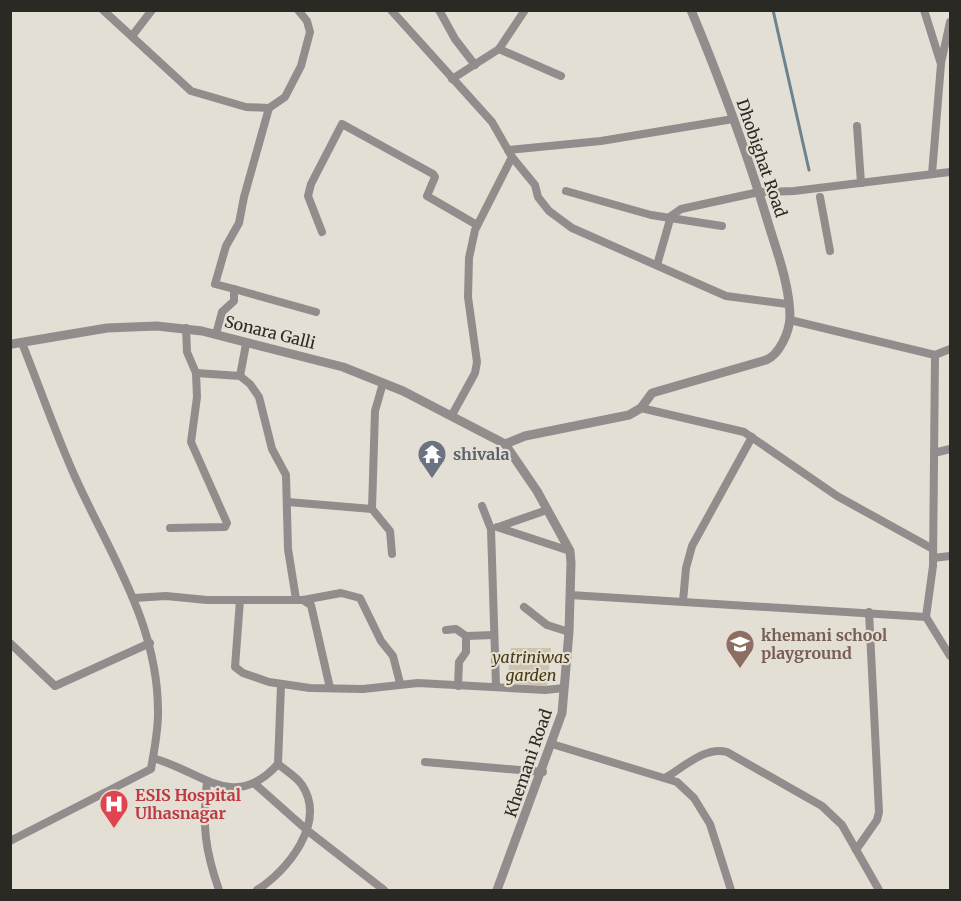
<svg xmlns="http://www.w3.org/2000/svg" width="961" height="901" font-family="Merriweather,serif">
<rect width="100%" height="100%" fill="#e3dfd4"/>
<polygon fill="#cdc3aa" points="511,648 551,648 547,686 507,683"/>
<g fill="none" stroke-linecap="round" stroke-linejoin="round">
<polyline stroke="#6a838f" stroke-width="3" points="773,10 809,170"/>
<g stroke="#928c8c" stroke-width="8">
<polyline points="103,10 191,91 246,107 269,108"/>
<polyline points="391,10 492,122 512,157 535,185 538,197 549,211 572,228 726,296 787,304"/>
<polyline points="439,10 455,39 475,65"/>
<polyline points="924,10 941,64 932,174"/>
<polyline points="132,36 152,10"/>
<polyline points="499,49 561,76"/>
<polyline points="941,63 950,22"/>
<polyline points="452,79 499,49 525,10"/>
<polyline points="857,126 861,183"/>
<polyline points="508,150 601,141 733,119"/>
<polyline points="566,191 651,215 722,226"/>
<polyline points="820,197 830,251"/>
<polyline points="322,232 308,196 311,184 342,124 433,174 435,177 427,196 477,225"/>
<polyline points="657,265 671,216 681,209 759,192 794,191 950,172"/>
<polyline points="234,289 316,312"/>
<polyline points="790,320 935,355 933,566 926,617"/>
<polyline points="216,334 222,312 234,301 234,289 215,284 226,246 239,223 244,197 269,108 285,97 301,66 310,32 307,21 298,10"/>
<polyline points="935,355 950,349"/>
<polyline points="196,373 240,376 250,384 259,397 272,449 286,475 288,549 296,599"/>
<polyline points="240,376 246,344"/>
<polyline points="383,383 375,411 372,509 390,531 392,554"/>
<polyline points="641,408 744,432 837,496 933,549"/>
<polyline points="452,415 475,373 477,362 468,297 469,258 475,230 512,157"/>
<polyline points="934,453 950,449"/>
<polyline points="288,502 372,509"/>
<polyline points="482,506 491,529 496,686"/>
<polyline points="501,526 547,510"/>
<polyline points="497,527 570,551"/>
<polyline points="170,528 225,527 227,523 191,442 197,397 196,373 187,352 186,328"/>
<polyline points="933,558 950,556"/>
<polyline points="570,595 926,617 950,656"/>
<polyline points="134,598 166,596 207,600 303,600 341,593 360,598 381,641 393,656 400,683"/>
<polyline points="240,600 235,667 243,673 269,682 310,688 363,689 418,683 545,690 564,688"/>
<polyline points="303,600 311,605 330,688"/>
<polyline points="683,601 686,568 692,546 752,437"/>
<polyline points="524,607 547,625 569,632"/>
<polyline points="446,630 456,629 466,636 466,652 459,662 458,686"/>
<polyline points="466,636 494,635"/>
<polyline points="10,643 55,686 150,643"/>
<polyline points="552,744 677,782 694,798 710,824 731,890"/>
<path d="M 153,758 C 201,771 234,813 278,764 L 281,685"/>
<polyline points="425,762 543,772"/>
<path d="M 665,778 C 684,767 705,746 727,752 L 822,806 L 842,825 L 879,890"/>
<path d="M 207,782 C 202,825 205,850 219,890"/>
<polyline points="255,784 308,831 384,890"/>
<path d="M 10,841 L 151,769 C 154,751 158,732 158,714 C 159,626 111,556 76,479 C 56,435 40,388 22,343"/>
<polyline points="856,850 877,820 879,812 869,612"/>
<path d="M 257,890 C 287,871 327,823 302,785 C 297,777 285,770 278,764"/>
</g>
<g stroke="#928c8c" stroke-width="9">
<polyline points="12,344 107,328 157,326 202,331 343,367 403,391 505,444 537,491 570,551 571,563 569,632 562,713 497,890"/>
<path d="M 505,444 L 525,436 L 629,415 L 641,408 L 652,393 L 766,360 C 779,355 789,333 790,318 C 790,289 779,257 770,229 C 748,155 721,82 691,10"/>
</g>
</g>
<defs>
<g id="temple-pin" transform="scale(1.5)"><path d="M0 17L-7.5 6A9.5 9.5 0 1 1 7.5 6Z" fill="#6b7280" stroke="#e3dfd4"/><path d="M0-6L5-2H3V0L6.5 2.5H4V6H1.5V3h-3V6H-4V2.5H-6.5L-3 0V-2H-5Z" fill="#fff"/></g>
<g id="school-pin" transform="scale(1.5)"><path d="M0 17L-7.5 6A9.5 9.5 0 1 1 7.5 6Z" fill="#8d6e63" stroke="#e3dfd4"/><path d="M0-5L7-2L0 1L-7-2ZM-4 1L0 2.5L4 1V4Q0 6-4 4Z" fill="#fff"/></g>
<g id="hospital-pin" transform="scale(1.5)"><path d="M0 17L-7.5 6A9.5 9.5 0 1 1 7.5 6Z" fill="#e0444e" stroke="#e3dfd4"/><path d="M-5-5h3v3.5h4V-5h3V5h-3V1.5h-4V5h-3Z" fill="#fff"/></g>
</defs>
<g fill-rule="evenodd">
<use href="#temple-pin" x="432" y="454"/>
<use href="#school-pin" x="740" y="644"/>
<use href="#hospital-pin" x="114" y="804"/>
</g>
<g text-anchor="middle" stroke-width="4.5" stroke-linejoin="round" paint-order="stroke">
<g font-size="16" fill="#2a2924" stroke="#e3dfd4">
<text transform="translate(762 158) rotate(71)" y="6">Dhobighat Road</text>
<text transform="translate(270 332) rotate(14)" y="6">Sonara Galli</text>
<text transform="translate(528 763) rotate(-71)" y="6">Khemani Road</text>
</g>
<g font-size="16" font-weight="bold" fill="#5b616d" stroke="#e3dfd4" text-anchor="start">
<text x="453" y="460">shivala</text>
</g>
<g font-size="16" font-weight="bold" fill="#785e54" stroke="#e3dfd4" text-anchor="start">
<text x="761" y="641">khemani school<tspan x="761" dy="18">playground</tspan></text>
</g>
<g font-size="16" font-style="italic" fill="#49390f" stroke="#e3dfd4">
<text x="531" y="663">yatriniwas<tspan x="531" dy="18">garden</tspan></text>
</g>
<g font-size="16" font-weight="bold" fill="#be3a42" stroke="#e3dfd4" text-anchor="start">
<text x="135" y="801">ESIS Hospital<tspan x="135" dy="18">Ulhasnagar</tspan></text>
</g>
</g>
<rect width="961" height="901" fill="none" stroke="#2a2924" stroke-width="24"/>
</svg>
